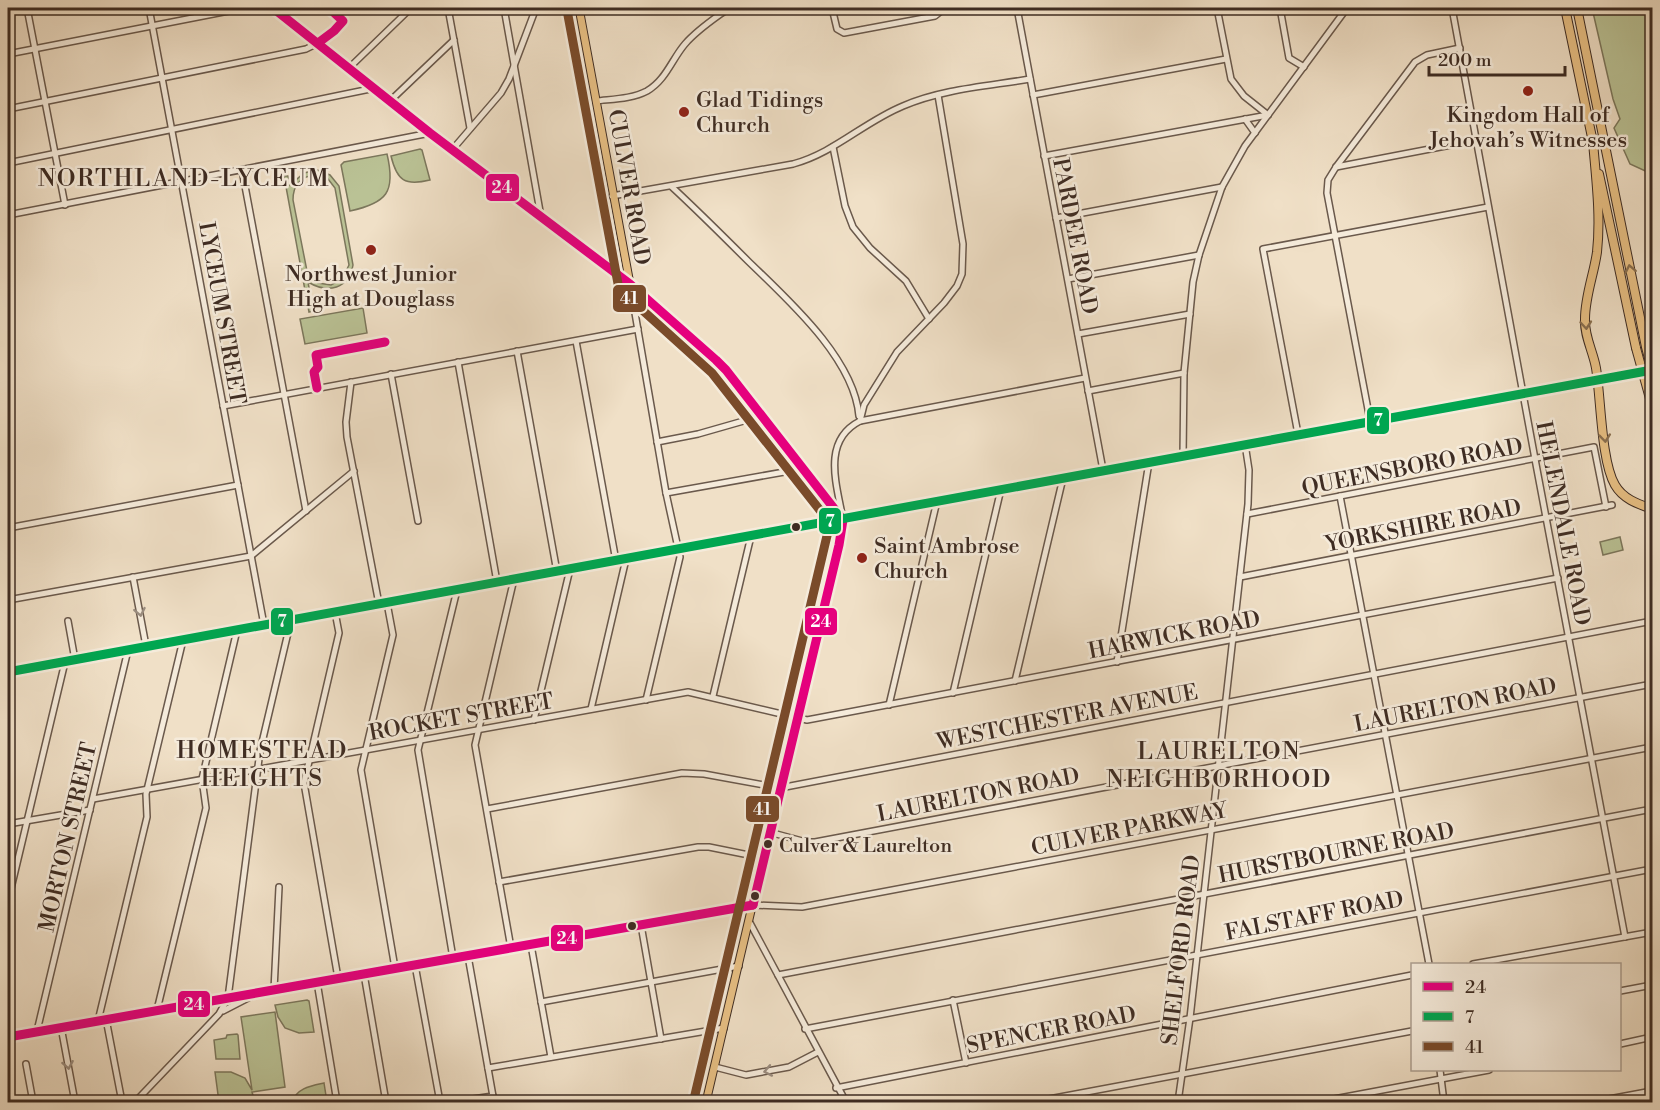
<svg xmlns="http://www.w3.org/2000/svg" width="1660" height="1110" viewBox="0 0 1660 1110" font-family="'Libre Bodoni',serif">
	<rect width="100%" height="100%" fill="#f0e0c7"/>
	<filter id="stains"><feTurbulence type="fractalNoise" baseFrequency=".00333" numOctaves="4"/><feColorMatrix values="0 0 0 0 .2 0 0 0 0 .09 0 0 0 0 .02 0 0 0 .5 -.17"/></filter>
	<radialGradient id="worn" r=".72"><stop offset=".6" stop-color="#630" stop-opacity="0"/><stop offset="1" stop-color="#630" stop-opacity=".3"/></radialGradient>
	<g fill="#bac295" stroke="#7c775c" stroke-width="1.5" fill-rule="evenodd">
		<path d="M1592,8H1652V174L1630,164L1614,128L1620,119L1613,99Z"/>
		<path d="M420,149L422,150L430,180C405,186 397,181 391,156Z"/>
		<path d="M387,154C396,192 387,203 350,211L341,165L344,162Z"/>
		<path d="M317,170L330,175L339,186L353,265C349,289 328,294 308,282L313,311L309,312L284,176H288L290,185L304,173ZM316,175L328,179L335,188L349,265L342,279L331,285L318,283L307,271L293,200C293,185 301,176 316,175Z"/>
		<path d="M363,308L367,333L305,344L300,319Z"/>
		<path d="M1620,537L1623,550L1603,555L1600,542Z"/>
		<path d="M307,1000L309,1001L314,1032L299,1033L285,1028L278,1017L275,1005Z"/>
		<path d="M275,1012L285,1087L252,1092L255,1102H219L215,1072H231L245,1078L252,1090L241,1017Z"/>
		<path d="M237,1034L238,1035L240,1059H216L214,1040L226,1038L227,1035Z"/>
		<path d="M324,1083L327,1102H292C297,1088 310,1086 324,1083Z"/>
	</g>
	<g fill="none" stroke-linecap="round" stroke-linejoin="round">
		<g stroke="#6a594c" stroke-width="8">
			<g id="minor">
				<path d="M27,8L65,205"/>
				<path d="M149,8L264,625"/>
				<path d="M273,8L430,133L630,284L666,493L680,557L646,700"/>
				<path d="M448,8L470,128"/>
				<path d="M504,8L541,217"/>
				<path d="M832,8L837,29L844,33L935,16L940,12L942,8"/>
				<path d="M1017,8L1103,470"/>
				<path d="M1217,8L1231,79L1244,96L1268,115"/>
				<path d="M1280,8L1289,58L1304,67"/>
				<path d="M1452,8L1535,459L1625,937"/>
				<path d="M8,54L244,8"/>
				<path d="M349,68L411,8"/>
				<path d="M1033,95L1226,59"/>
				<path d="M390,101L454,40"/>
				<path d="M596,101C612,99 632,99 647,91C666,80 672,59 685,44C698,29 714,19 729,8"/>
				<path d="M8,109L306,49L318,43"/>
				<path d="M1245,119L1255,133"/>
				<path d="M833,147L845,206L853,227L870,248L906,281L929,319"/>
				<path d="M452,150L501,93L509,79L536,8"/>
				<path d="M1044,156L1268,115"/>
				<path d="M8,163L375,88"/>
				<path d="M1336,167L1477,140"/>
				<path d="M242,170L306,511"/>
				<path d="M672,187C698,211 723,236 748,261C787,299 854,358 859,416"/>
				<path d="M612,196L793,164C834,153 864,122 903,106C942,89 989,86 1030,79"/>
				<path d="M8,215L430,133"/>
				<path d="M1056,218L1222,187"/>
				<path d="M1068,279L1199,255"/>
				<path d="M1078,334L1190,314"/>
				<path d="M576,341L616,561"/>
				<path d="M517,351L557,572"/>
				<path d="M458,362L497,582"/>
				<path d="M391,374L418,521"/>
				<path d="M351,382L346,422L347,437L379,604"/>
				<path d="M1088,391L1184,373"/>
				<path d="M223,406L638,329"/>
				<path d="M1370,420L1327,193L1328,180L1336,167L1415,62L1427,55L1460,48"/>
				<path d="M860,421L864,405L897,352L944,303L957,286L962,274L963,244L938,95"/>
				<path d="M1298,434L1263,249L1488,207"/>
				<path d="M657,442L698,434L761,416"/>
				<path d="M1183,456L1184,373L1193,282L1199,255L1222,187L1245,146L1347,8"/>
				<path d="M666,493L801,469"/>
				<path d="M1340,496L1429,964"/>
				<path d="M1247,514L1594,447L1606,507"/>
				<path d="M843,520C837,485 821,441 860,421L1085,378"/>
				<path d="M8,528L238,485"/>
				<path d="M133,577L146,646"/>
				<path d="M1240,577L1612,505"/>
				<path d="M8,600L251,556L354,471"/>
				<path d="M387,603L393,635L361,770L395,968"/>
				<path d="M335,612L339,633L304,783L338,978"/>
				<path d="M68,621L75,660"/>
				<path d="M1117,662L1149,462"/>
				<path d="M1015,681L1063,478"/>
				<path d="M953,693L1001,489"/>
				<path d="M713,696L751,536"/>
				<path d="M889,705L937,501"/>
				<path d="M591,709L626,559"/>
				<path d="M534,720L570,569"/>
				<path d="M93,799L688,692L807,720L1558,578"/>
				<path d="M487,809L682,773L704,774L780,788L1652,621"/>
				<path d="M8,824L90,810"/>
				<path d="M769,832L806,842H815L1652,684"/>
				<path d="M499,882L698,847H709L764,858"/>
				<path d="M8,901L65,662"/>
				<path d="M750,923L846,1102"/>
				<path d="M641,925L661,1039"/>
				<path d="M531,945L551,1057"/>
				<path d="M511,948L475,745L514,579"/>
				<path d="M468,956L494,1102"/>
				<path d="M453,958L418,750L457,590"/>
				<path d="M1473,964L1652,932"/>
				<path d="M415,965L440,1102"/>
				<path d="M364,974L386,1102"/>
				<path d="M778,975L1652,809"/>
				<path d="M317,982L337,1102"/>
				<path d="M274,990L279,887"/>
				<path d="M1620,991L1652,985"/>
				<path d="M953,1000L966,1063"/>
				<path d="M541,1002L739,966"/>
				<path d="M157,1010L206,808L202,779L237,630"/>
				<path d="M223,1011L252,996"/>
				<path d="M106,1019L122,1102"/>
				<path d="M98,1021L147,817L146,794L183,640"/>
				<path d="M61,1027L75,1102"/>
				<path d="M805,1029L1652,869"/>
				<path d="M37,1031L128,650"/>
				<path d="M8,1037L753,905L802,907L1652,747"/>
				<path d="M1620,1044L1652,1037"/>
				<path d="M26,1064L33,1102"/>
				<path d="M715,1067L746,1075L789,1067L818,1052"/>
				<path d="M488,1068L724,1028"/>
				<path d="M1440,1070L1444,1102"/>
				<path d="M836,1088L1412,975"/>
				<path d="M135,1102L219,1014L228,998L260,751L291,620"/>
				<path d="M453,1102L493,1096"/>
				<path d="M1033,1102L1412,1031"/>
				<path d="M1178,1102L1190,1018L1248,504L1249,470L1245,444"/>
				<path d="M1318,1102L1489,1070"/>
				<path d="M1593,1102L1652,1091"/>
			</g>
		</g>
		<g stroke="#3e2c23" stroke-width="9">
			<g id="major">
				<path d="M579,8L630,284L721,365L843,520L839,545L798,711L706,1102"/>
				<path d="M8,672L1652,370"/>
			</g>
		</g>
		<g stroke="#3e2c23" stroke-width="10">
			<g id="highway">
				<path d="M1565,8L1594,147"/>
				<path d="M1577,8L1646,347"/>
				<path d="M1593,142C1596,178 1601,216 1597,252C1594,274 1585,296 1585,319C1584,336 1593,351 1596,368C1601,398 1601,461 1615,485C1623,499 1638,504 1652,509"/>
				<path d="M1599,174L1636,348"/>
				<path d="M1649,395L1652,406"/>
			</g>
		</g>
		<use href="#minor" stroke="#f5ebdb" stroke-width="5"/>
		<use href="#major" stroke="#e8c084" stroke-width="7"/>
		<use href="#highway" stroke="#e8c084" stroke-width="8"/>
		<g stroke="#3e2c23" stroke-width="10" stroke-linecap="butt">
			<g id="highway-bridge">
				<path d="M1646,347L1652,370"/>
				<path d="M1636,348L1649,395"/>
			</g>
		</g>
		<use href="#highway-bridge" stroke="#e8c084" stroke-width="8"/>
		<g stroke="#f5ebdb" stroke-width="14">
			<g id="bus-1">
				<path d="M273,8L430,133L630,284L716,360L726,370L843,520L839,545L753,905"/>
				<path d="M318,43L334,31L343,21L329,8"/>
				<path d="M317,388L314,372L318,367L316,355L385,342"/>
				<path d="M8,1037L753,905"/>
			</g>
		</g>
		<g stroke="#f5ebdb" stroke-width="14">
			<path id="bus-2" d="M8,672L1652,370"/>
		</g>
		<g stroke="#f5ebdb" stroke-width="14">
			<path id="bus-3" d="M567,10L619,289L712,373L830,523L694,1099"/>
		</g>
		<use href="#bus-1" stroke="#e5007d" stroke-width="9"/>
		<use href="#bus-2" stroke="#00a651" stroke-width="9"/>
		<use href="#bus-3" stroke="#7a4b2a" stroke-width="9"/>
	</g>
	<defs><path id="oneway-chevron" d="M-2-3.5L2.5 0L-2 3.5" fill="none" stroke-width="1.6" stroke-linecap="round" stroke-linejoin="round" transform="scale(1.5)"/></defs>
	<g stroke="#8a6f4f">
		<use href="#oneway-chevron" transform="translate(1630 269) rotate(-101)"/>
		<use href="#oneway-chevron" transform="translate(1586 325) rotate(85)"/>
		<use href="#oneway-chevron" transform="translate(1605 438) rotate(84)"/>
	</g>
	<g stroke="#9a8c7f">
		<use href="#oneway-chevron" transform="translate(140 612) rotate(79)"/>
		<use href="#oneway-chevron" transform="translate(68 1065) rotate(80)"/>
		<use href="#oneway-chevron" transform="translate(768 1071) rotate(169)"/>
	</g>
	<g fill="#8f2418" stroke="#f5ebdb" stroke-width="2">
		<circle cx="1528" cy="91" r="6"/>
		<circle cx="684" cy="112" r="6"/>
		<circle cx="371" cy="250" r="6"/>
		<circle cx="862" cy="558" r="6"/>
	</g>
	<g fill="#3e2c23" stroke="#f5ebdb" stroke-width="2">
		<circle cx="796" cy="527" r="5"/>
		<circle cx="768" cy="844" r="5"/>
		<circle cx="755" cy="896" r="5"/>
		<circle cx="632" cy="926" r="5"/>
	</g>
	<g text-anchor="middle" stroke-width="5" stroke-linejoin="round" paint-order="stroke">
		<g font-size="20" fill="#3e2c23" stroke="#f5ebdb" text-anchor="start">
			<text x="779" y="852">Culver &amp; Laurelton</text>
		</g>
		<g font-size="22" fill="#3e2c23" stroke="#f5ebdb" text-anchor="start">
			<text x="696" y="107">Glad Tidings<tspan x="696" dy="25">Church</tspan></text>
			<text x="1528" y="122" text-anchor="middle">Kingdom Hall of<tspan x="1528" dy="25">Jehovah’s Witnesses</tspan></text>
			<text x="371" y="281" text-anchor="middle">Northwest Junior<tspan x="371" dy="25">High at Douglass</tspan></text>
			<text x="874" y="553">Saint Ambrose<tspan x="874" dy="25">Church</tspan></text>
		</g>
		<g font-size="22" fill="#3e2c23" stroke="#f5ebdb">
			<text transform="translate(630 187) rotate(80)" y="8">CULVER ROAD</text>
			<text transform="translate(1076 236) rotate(79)" y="8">PARDEE ROAD</text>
			<text transform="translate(223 313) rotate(80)" y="8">LYCEUM STREET</text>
			<text transform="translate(1412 466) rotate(-11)" y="8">QUEENSBORO ROAD</text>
			<text transform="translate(1564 523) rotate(79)" y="8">HELENDALE ROAD</text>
			<text transform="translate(1423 525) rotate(-11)" y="8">YORKSHIRE ROAD</text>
			<text transform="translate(1174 634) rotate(-11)" y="8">HARWICK ROAD</text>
			<text transform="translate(1455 704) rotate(-11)" y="8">LAURELTON ROAD</text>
			<text transform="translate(461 716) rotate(-10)" y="8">ROCKET STREET</text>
			<text transform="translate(1067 716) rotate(-11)" y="8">WESTCHESTER AVENUE</text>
			<text transform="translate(978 794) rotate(-11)" y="8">LAURELTON ROAD</text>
			<text transform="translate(1129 828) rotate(-11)" y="8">CULVER PARKWAY</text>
			<text transform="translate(67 837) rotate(-77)" y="8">MORTON STREET</text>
			<text transform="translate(1336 852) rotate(-11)" y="8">HURSTBOURNE ROAD</text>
			<text transform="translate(1314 915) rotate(-11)" y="8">FALSTAFF ROAD</text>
			<text transform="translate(1180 950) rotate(-83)" y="8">SHELFORD ROAD</text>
			<text transform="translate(1051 1029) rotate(-11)" y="8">SPENCER ROAD</text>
		</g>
		<g font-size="24" letter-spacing="1.5" fill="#3e2c23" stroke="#f5ebdb">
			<text x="184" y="186">NORTHLAND-LYCEUM</text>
			<text x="262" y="758">HOMESTEAD<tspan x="262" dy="28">HEIGHTS</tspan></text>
			<text x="1219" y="759">LAURELTON<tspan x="1219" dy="28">NEIGHBORHOOD</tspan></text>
		</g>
	</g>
	<g stroke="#f5ebdb" stroke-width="2">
		<rect x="485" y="173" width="35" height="29" rx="6" fill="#e5007d"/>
		<rect x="612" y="284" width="35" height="29" rx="6" fill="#7a4b2a"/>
		<rect x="1366" y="406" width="24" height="29" rx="6" fill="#00a651"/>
		<rect x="818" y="507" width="24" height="28" rx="6" fill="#00a651"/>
		<rect x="804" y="607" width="34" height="29" rx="6" fill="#e5007d"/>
		<rect x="270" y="607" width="24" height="29" rx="6" fill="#00a651"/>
		<rect x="745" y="795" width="35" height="28" rx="6" fill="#7a4b2a"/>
		<rect x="550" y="924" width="34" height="28" rx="6" fill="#e5007d"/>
		<rect x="177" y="990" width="34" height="28" rx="6" fill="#e5007d"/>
	</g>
	<g font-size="16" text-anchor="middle" font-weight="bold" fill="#fff">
		<text x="502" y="193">24</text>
		<text x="629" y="304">41</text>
		<text x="1378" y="426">7</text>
		<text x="830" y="527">7</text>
		<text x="821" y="627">24</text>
		<text x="282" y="627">7</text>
		<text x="762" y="815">41</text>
		<text x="567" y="944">24</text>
		<text x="194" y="1010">24</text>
	</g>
	<rect width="1660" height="1110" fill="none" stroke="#f0e0c7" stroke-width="30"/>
	<rect x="9" y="9" width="1642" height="1092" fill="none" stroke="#3e2c23" stroke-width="3"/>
	<rect x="15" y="15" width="1630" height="1080" fill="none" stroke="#3e2c23" stroke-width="1.5"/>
	<rect x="1411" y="963" width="210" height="108" fill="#f5ebdb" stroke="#ac9f91" stroke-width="1.5"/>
	<rect x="1423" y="982" width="30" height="9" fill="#e5007d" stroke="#ac9f91" stroke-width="1.5"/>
	<text x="1465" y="993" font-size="18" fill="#3e2c23">24</text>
	<rect x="1423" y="1012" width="30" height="9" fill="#00a651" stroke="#ac9f91" stroke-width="1.5"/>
	<text x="1465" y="1023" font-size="18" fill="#3e2c23">7</text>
	<rect x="1423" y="1042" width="30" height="9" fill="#7a4b2a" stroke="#ac9f91" stroke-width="1.5"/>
	<text x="1465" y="1053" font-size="18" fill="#3e2c23">41</text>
	<path d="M1429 66v9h136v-9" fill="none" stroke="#3e2c23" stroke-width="3"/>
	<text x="1438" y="66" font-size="18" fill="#3e2c23" stroke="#f5ebdb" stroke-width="4.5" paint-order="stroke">200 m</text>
	<rect width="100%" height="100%" filter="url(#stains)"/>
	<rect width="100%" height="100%" fill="url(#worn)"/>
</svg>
